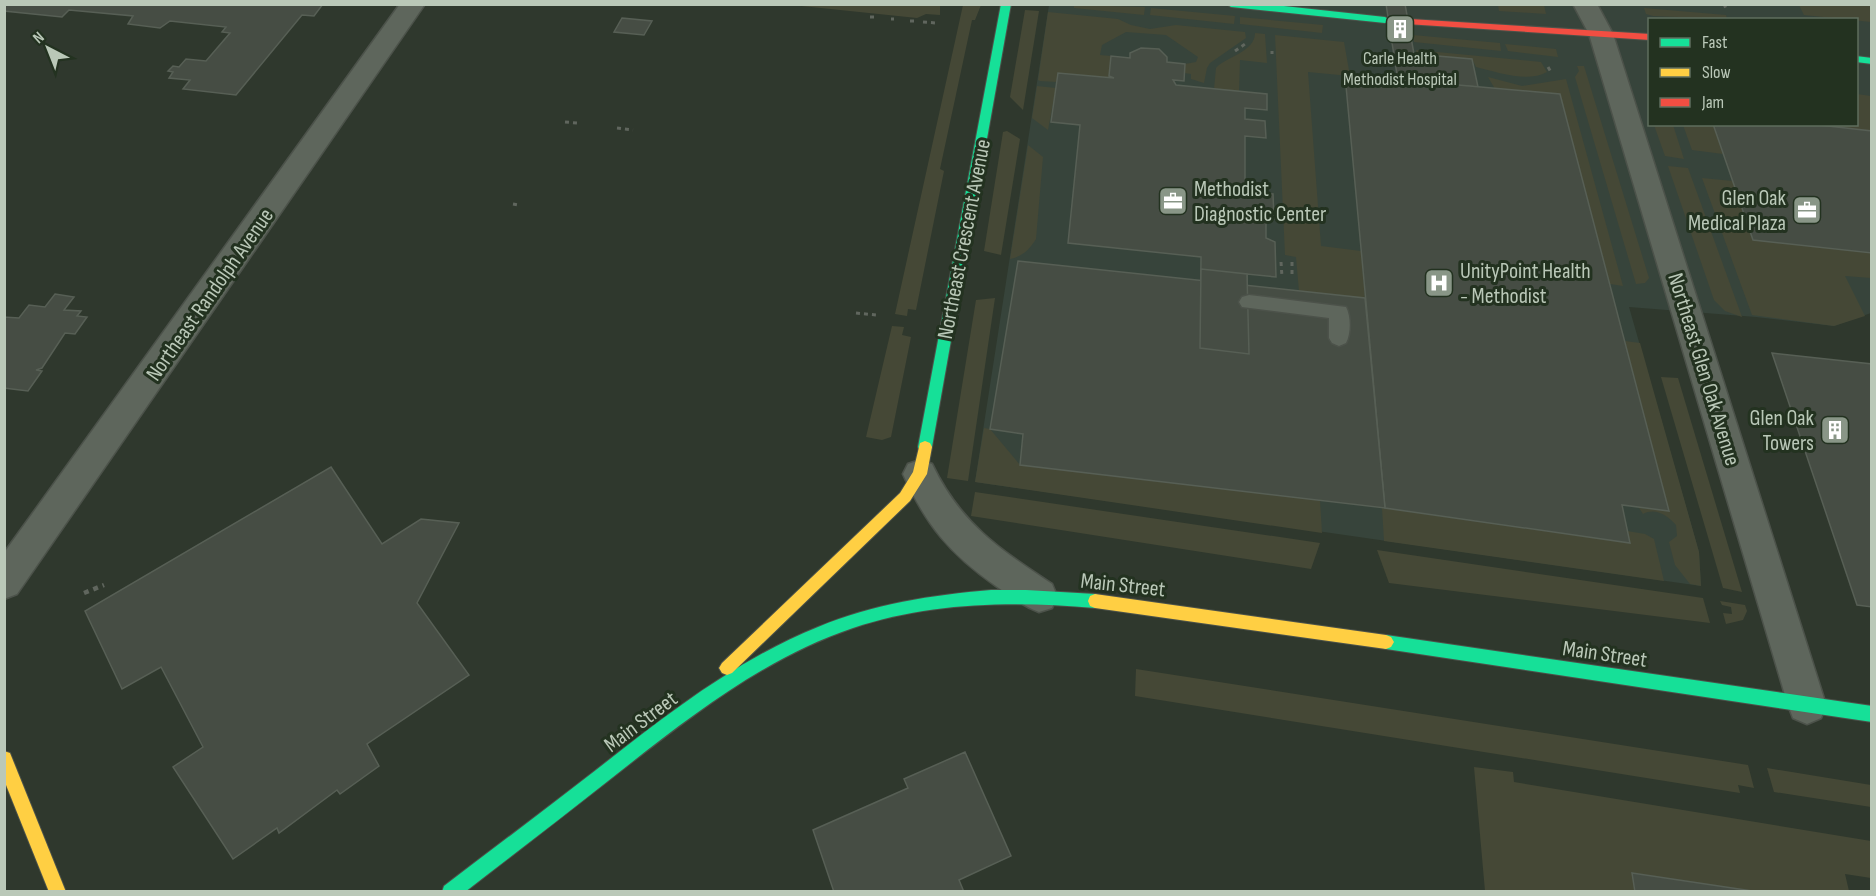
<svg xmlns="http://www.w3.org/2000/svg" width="1876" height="896" viewBox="0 0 1876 896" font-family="'Sofia Sans Condensed',sans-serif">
	<rect width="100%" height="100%" fill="#2f382d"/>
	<path fill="#37443b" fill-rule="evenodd" d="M1049,5H1871V313L1834,326L1756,317L1629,307L1699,552L1701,586L975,482ZM1650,20H1856V124H1650Z"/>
	<g fill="#454836">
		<path d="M940,5V15L926,14L917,18L792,5Z"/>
		<path d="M963,5H981L975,20H972L940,169L944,171L916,310L908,309L907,316L895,314Z"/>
		<path d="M1074,5L1145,7L1144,15L1074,8Z"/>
		<path d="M1498,5H1544L1546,14L1499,11Z"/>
		<path d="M1799,5H1871V22L1804,15Z"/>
		<path d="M1151,8L1235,16L1234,24L1150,15Z"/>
		<path d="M1644,8L1726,15L1727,19L1653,16L1646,14Z"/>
		<path d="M1025,10L1039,11L1023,110L1010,97Z"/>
		<path d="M1048,12L1118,19L1131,25L1150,29L1176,25L1245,32L1246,38L1210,63L1207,68L1204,83L1191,79V74L1184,73L1185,64L1196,62L1198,57L1166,35L1126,32L1102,45L1100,55L1111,56L1109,78L1057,82L1040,81L1038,80Z"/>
		<path d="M1240,17L1323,25L1322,33L1240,24Z"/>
		<path d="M1255,33L1265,34L1267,63L1240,60L1239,92L1214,89L1216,68C1227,56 1255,52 1255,33Z"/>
		<path d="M1275,35L1344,42L1350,76L1308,72L1321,246L1361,251L1365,298L1299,291L1296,257L1285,255Z"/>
		<path d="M1413,35L1500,43L1501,51L1414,42Z"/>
		<path d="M1505,44L1556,49L1558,57L1508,51Z"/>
		<path d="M1416,50L1541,62L1547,72C1527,83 1497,72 1476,67L1472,59L1417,55Z"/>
		<path d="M1577,66H1584L1649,278L1645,283L1636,284L1575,77L1579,71Z"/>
		<path d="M1488,77L1522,86L1566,79L1623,286L1610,284L1560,95L1495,89Z"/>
		<path d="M1037,86L1056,88L1048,130L1032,118Z"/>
		<path d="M1857,94L1871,96V131L1810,125L1856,124Z"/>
		<path d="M1654,125H1673L1684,159L1665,156Z"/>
		<path d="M1683,125H1713L1723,154L1692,150Z"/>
		<path d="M1007,131L1020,139L1001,255L984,251L1003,132Z"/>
		<path d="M1028,145L1043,157L1036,239C1029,250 1023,256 1010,259Z"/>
		<path d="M1668,166L1688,168L1742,317L1725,311L1714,300Z"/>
		<path d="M1702,178L1733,181L1871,253V278L1845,276L1865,316L1834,326L1752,315Z"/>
		<path d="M995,298L968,481L947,478L976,300Z"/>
		<path d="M892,326L904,327L902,335L911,337L891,437L882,440L866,437Z"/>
		<path d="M1625,341L1640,343L1699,552L1701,586L1690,584L1675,565L1669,542L1677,536L1676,525C1668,516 1656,507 1643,514L1639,508L1669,511Z"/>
		<path d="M1661,377L1678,378L1742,592L1723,588Z"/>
		<path d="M984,428L990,429L1020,465L1320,500L1322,533L975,482Z"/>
		<path d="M975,492L1320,543L1311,569L971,516Z"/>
		<path d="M1382,508L1629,543L1627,531L1645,534L1654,539L1664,581L1384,541Z"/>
		<path d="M1377,550L1703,598L1710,623L1389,583Z"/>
		<path d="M1720,601L1745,605L1747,611L1743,620L1726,624L1723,613L1732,614L1731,607L1722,605Z"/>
		<path d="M1136,669L1748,765L1754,788L1738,785L1740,793L1135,696Z"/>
		<path d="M1474,767L1513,772L1514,782L1871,841V878L1845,874L1849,891L1759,892L1632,873L1635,891H1485Z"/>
		<path d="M1767,768L1871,785V807L1774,792Z"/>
	</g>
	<g fill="#464d44" stroke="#575f55" stroke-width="1.5">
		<path d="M4,4H323L314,16L302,15L236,95L183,89L190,80L169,78L173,72L168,71L173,66L179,67L186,59L206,61L230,33L222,32L226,27L170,21L160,28L128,24L133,16L69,10L62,17L4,11Z"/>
		<path d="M1386,4H1405L1414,54L1472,59L1478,87L1398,81Z"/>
		<path d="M622,18L652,21L644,35L614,32Z"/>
		<path d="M1141,48L1159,49L1167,57V62L1185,64L1184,81L1173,80L1176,85L1267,94V110L1245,108V119L1265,121L1266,138L1245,136V191L1273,194L1274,219H1266V238L1275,242L1276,277L1247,274L1249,354L1200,348L1201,257L1068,243L1080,125L1051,122L1058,73L1114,78L1109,76L1111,56L1130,58V53Z"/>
		<path d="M1345,75L1560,94L1669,511L1622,505L1630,543L1385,508Z"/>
		<path d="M1713,124H1810L1872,131V253L1753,240Z"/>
		<path d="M1018,261L1365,298L1385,508L1020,465L1023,434L990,429Z"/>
		<path d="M1201,269L1247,274L1249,354L1200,348Z"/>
		<path d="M55,294L74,297L64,310L81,311L77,316L87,317L75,334L65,333L42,368L36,370L42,371L28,391L4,388V317L19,318L29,305L45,307Z"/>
		<path d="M1772,353L1872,364V607L1857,605Z"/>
		<path d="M331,467L382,544L421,519L459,523L417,603L469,675L367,744L379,766L340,794L337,790L279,833L277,828L233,859L173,767L203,747L161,667L122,689L85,611Z"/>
		<path d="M965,752L1011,856L959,880L964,892H834L813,830L908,788L904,779Z"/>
		<path d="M1632,873L1759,892H1635Z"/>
	</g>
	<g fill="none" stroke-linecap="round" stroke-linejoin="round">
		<g stroke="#4c524a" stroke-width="3">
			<path id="lane" d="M1249,295L1346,307C1351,316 1351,334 1346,343L1339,346L1332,343L1329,338V318L1242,307L1239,302L1242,297Z"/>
		</g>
		<g stroke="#4c524a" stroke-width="3">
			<g id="street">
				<path d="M400,4H425L17,594L4,599V553Z"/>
				<path d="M1573,4H1597L1613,34L1826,705L1821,718L1807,724L1793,718L1788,705L1589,34Z"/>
				<path d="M920,460L932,464C960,523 999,549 1052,584L1057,596L1052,608L1039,612C1023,606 1010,596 996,586C950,554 926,525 903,474L908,464Z"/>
			</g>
		</g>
		<g stroke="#4c524a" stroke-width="2">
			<g id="fast">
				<path d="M1001,4H1011L932,447L930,451H920L918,447Z"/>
				<path d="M1226,4H1265L1385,17L1390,20L1385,23L1231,7Z"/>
				<path d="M1856,56L1872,58V64L1856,62Z"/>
				<path d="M991,590H1026L1095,594L1100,596L1102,601L1100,606L1095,608C1014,601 931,602 853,628C761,659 683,722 608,781C561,818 513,855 465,892H442L444,886C495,847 546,809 596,770C665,716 736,660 818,627C873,604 932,595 991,590Z"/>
				<path d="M1386,635L1872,706V722L1386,649L1381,647L1378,642L1381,637Z"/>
			</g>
		</g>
		<g stroke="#4c524a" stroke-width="2">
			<g id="slow">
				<path d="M925,441L930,443L932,447L927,474L910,501L732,673L727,675L722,673L719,668L722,663L900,493L913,472L920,443Z"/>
				<path d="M1095,594L1386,635L1391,637L1394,642L1391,647L1386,649L1095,608L1090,606L1088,601L1090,596Z"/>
				<path d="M4,751L10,753L66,892H49L4,780Z"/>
			</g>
		</g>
		<g stroke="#4c524a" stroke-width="2">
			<path id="jam" d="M1410,19L1650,34V40L1406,24L1405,22Z"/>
		</g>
		<g stroke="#60665e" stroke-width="3" stroke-dasharray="4 4" stroke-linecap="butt">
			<path d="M1724,4L1727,11"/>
			<path d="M870,17H874"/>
			<path d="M891,19H894"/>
			<path d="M910,21H914"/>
			<path d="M923,22L936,23"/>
			<path d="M1235,51L1245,44"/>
			<path d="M1272,51V54"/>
			<path d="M1548,67L1551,72"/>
			<path d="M565,122L577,123"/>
			<path d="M617,128L633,130"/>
			<path d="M513,204L518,205"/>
			<path d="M1281,262L1282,277"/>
			<path d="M1292,262V276"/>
			<path d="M856,313L876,315"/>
		</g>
		<path stroke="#60665e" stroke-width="4.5" stroke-dasharray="5 5" stroke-linecap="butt" d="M84,593L104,585"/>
		<use href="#lane" fill="#5e665c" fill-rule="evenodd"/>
		<use href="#street" fill="#5e665c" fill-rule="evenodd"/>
		<use href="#fast" fill="#16e098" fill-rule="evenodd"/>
		<use href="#slow" fill="#ffcf43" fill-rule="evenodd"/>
		<use href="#jam" fill="#f24e42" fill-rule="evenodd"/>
	</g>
	<defs>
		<g id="building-square" transform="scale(1.5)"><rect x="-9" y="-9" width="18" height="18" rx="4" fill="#899687" stroke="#233220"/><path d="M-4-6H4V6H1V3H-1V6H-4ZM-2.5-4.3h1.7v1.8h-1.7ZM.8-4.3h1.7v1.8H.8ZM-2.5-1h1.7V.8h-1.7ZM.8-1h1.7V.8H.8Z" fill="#fff"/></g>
		<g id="office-square" transform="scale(1.5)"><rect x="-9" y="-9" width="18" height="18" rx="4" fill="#899687" stroke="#233220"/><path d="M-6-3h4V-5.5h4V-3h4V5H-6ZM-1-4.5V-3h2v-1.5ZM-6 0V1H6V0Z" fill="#fff"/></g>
		<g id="hospital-square" transform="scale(1.5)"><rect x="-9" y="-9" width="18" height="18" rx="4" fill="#899687" stroke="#233220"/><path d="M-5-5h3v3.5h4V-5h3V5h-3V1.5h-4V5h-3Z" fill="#fff"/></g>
	</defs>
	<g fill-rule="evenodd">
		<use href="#building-square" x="1400" y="29"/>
		<use href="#office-square" x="1173" y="201"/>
		<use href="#office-square" x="1807" y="210"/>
		<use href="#hospital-square" x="1439" y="283"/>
		<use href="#building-square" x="1835" y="430"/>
	</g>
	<g text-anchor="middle" stroke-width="6" stroke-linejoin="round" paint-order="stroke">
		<g font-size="18" fill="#bac8b8" stroke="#233220">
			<text x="1400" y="64">Carle Health<tspan x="1400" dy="21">Methodist Hospital</tspan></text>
		</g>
		<g font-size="22" fill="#bac8b8" stroke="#233220" text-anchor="start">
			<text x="1194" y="196">Methodist<tspan x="1194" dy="25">Diagnostic Center</tspan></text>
			<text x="1786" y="205" text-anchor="end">Glen Oak<tspan x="1786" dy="25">Medical Plaza</tspan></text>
			<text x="1460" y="278">UnityPoint Health<tspan x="1460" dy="25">- Methodist</tspan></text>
			<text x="1814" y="425" text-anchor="end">Glen Oak<tspan x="1814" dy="25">Towers</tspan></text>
		</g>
		<g font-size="22" fill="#bac8b8" stroke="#233220">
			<text transform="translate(963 239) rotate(-79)" y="8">Northeast Crescent Avenue</text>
			<text transform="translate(209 294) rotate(-55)" y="8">Northeast Randolph Avenue</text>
			<text transform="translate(1705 369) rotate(73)" y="8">Northeast Glen Oak Avenue</text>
			<text transform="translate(1123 584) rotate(6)" y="8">Main Street</text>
			<text transform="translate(1605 653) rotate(8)" y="8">Main Street</text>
			<text transform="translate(640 721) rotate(-37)" y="8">Main Street</text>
		</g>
	</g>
	<rect width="1876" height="896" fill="none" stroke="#bac8b8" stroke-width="12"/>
	<rect x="1648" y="18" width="210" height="108" fill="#233220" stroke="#5f6e5d" stroke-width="1.5"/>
	<rect x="1660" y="38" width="30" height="9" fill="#16e098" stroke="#5f6e5d" stroke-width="1.5"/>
	<text x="1702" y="48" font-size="18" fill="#bac8b8">Fast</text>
	<rect x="1660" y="68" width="30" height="9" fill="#ffcf43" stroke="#5f6e5d" stroke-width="1.5"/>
	<text x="1702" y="78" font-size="18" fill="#bac8b8">Slow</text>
	<rect x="1660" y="98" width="30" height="9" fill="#f24e42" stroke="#5f6e5d" stroke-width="1.5"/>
	<text x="1702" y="108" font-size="18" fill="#bac8b8">Jam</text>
	<g transform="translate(48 48) rotate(318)" stroke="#233220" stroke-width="4.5" paint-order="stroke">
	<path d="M0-4.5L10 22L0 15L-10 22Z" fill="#bac8b8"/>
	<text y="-9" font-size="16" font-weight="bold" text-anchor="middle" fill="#bac8b8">N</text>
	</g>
</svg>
